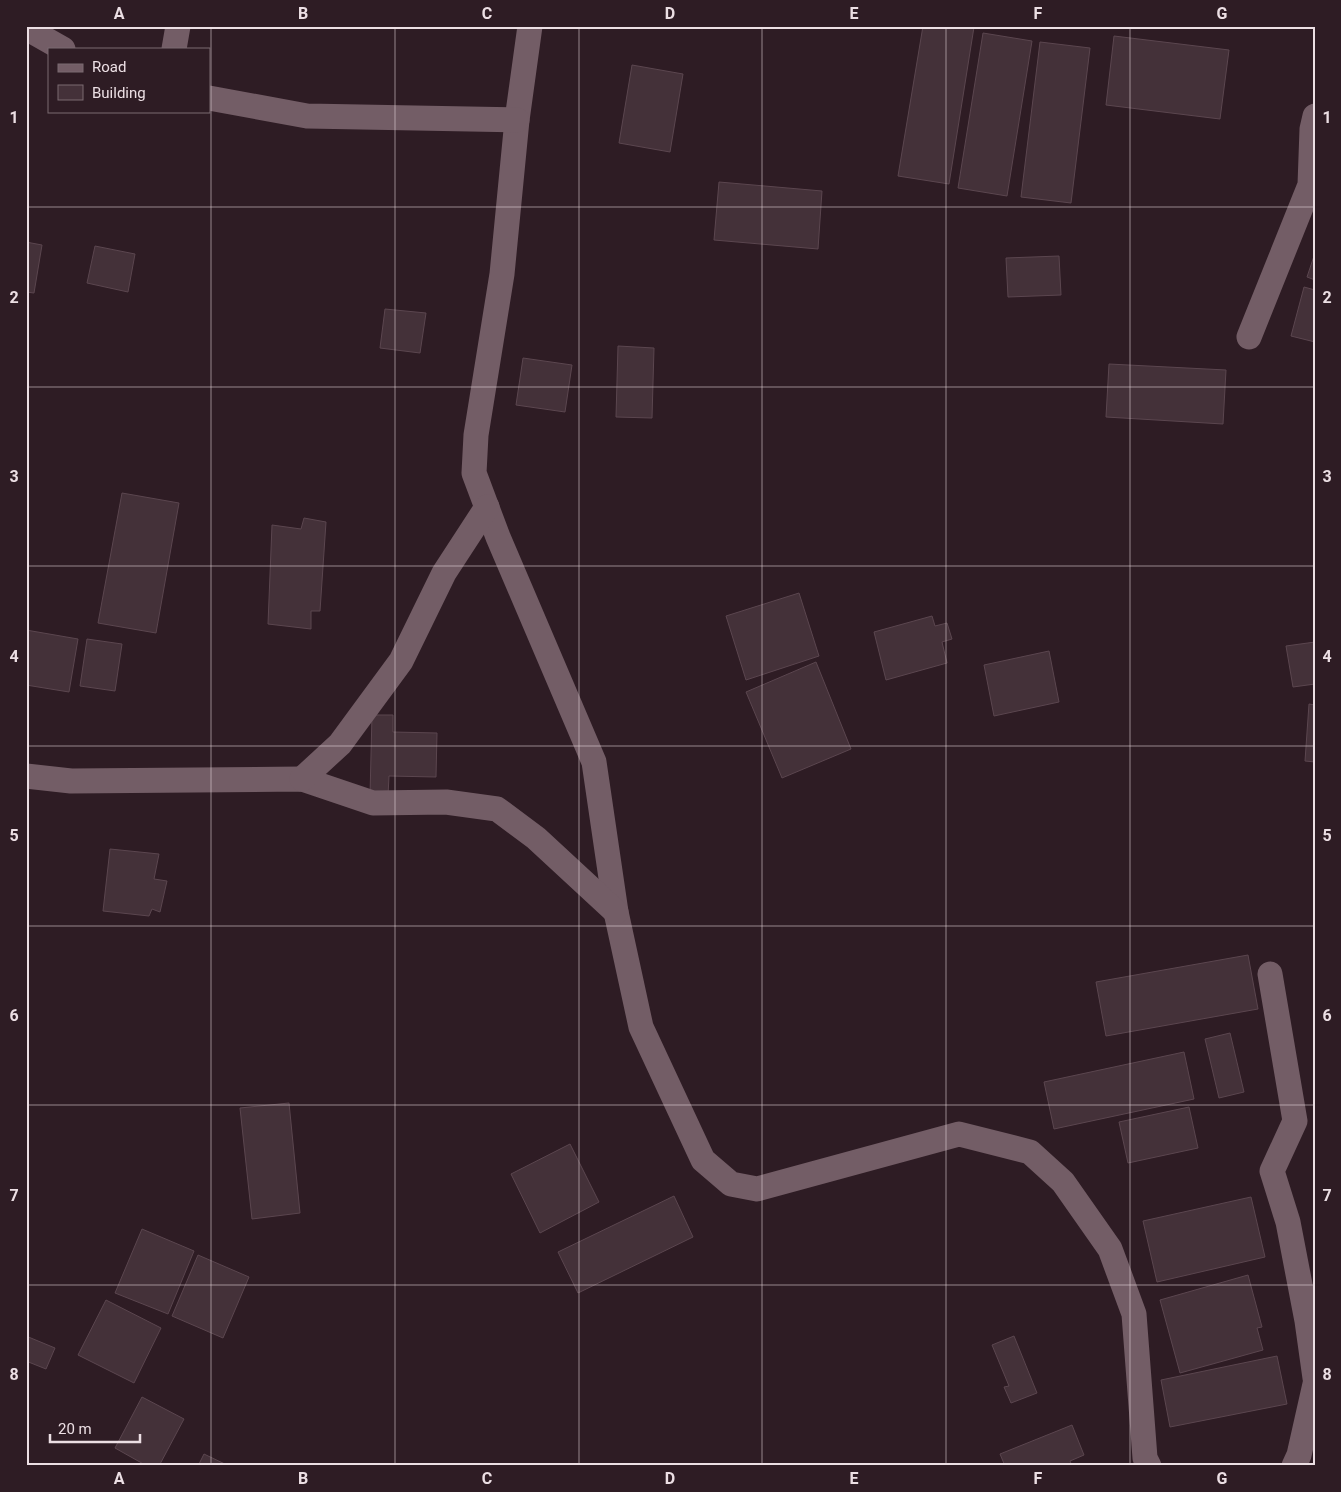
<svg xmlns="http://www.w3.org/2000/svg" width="1341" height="1492" viewBox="0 0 1341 1492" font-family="Roboto,sans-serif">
	<rect width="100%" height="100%" fill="#2e1c24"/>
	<g fill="#443139" stroke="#5b464f">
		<path d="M923,26L974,27L949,184L898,176Z"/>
		<path d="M983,33L1032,41L1007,196L958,188Z"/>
		<path d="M1114,36L1229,50L1220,119L1106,105Z"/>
		<path d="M1040,42L1090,48L1071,203L1021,197Z"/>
		<path d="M632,65L683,74L670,152L619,143Z"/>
		<path d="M719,182L822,191L818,249L714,240Z"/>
		<path d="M26,242L42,245L34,293L26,292Z"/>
		<path d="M95,246L135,254L128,292L87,283Z"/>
		<path d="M1315,253V280L1307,277Z"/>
		<path d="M1059,256L1061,295L1008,297L1006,258Z"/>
		<path d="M1304,287L1315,290V342L1291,336Z"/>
		<path d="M385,309L426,313L420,353L380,348Z"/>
		<path d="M618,346L654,348L652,418L616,417Z"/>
		<path d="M523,358L572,365L565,412L516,405Z"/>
		<path d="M1109,364L1226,370L1223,424L1106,417Z"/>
		<path d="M122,493L179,503L156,633L98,623Z"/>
		<path d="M304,518L326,522L320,611H311V629L268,624L272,525L301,529Z"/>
		<path d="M799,593L819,656L746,680L726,616Z"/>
		<path d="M932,616L935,626L947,623L952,639L942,642L947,663L886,680L874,632Z"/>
		<path d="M26,630L78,639L69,692L26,685Z"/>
		<path d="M87,639L122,644L115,691L80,686Z"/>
		<path d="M1315,642V684L1293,687L1286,646Z"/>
		<path d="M1049,651L1059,702L994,716L984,665Z"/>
		<path d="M816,662L851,749L782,778L746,692Z"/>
		<path d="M1309,704L1315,705V762L1305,761Z"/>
		<path d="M372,715H393V732L437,733L436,777L389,776L388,796H370Z"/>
		<path d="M110,849L159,854L154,879L167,881L160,912L152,909L149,916L103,911Z"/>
		<path d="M1248,955L1258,1009L1106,1036L1096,982Z"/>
		<path d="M1230,1033L1244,1092L1219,1098L1205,1039Z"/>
		<path d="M1184,1052L1194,1099L1054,1129L1044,1082Z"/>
		<path d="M289,1103L300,1213L252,1219L240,1108Z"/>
		<path d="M1189,1107L1198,1148L1128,1163L1119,1122Z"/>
		<path d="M570,1144L599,1202L540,1233L511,1174Z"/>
		<path d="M674,1196L693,1237L578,1293L558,1252Z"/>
		<path d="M1251,1197L1265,1257L1157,1282L1143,1221Z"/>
		<path d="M142,1229L194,1251L168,1314L115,1293Z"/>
		<path d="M198,1255L249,1277L223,1338L172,1316Z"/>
		<path d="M1248,1275L1262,1327L1257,1328L1263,1350L1180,1373L1160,1300Z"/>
		<path d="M106,1300L161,1328L134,1383L78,1355Z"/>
		<path d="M26,1336L55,1348L46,1369L26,1361Z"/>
		<path d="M1014,1336L1037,1393L1011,1403L1004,1387L1009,1386L992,1345Z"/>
		<path d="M1277,1356L1287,1404L1170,1427L1161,1380Z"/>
		<path d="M142,1397L184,1419L159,1466H147L115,1448Z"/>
		<path d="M1072,1425L1084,1455L1070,1461L1072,1466H1005L1000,1454Z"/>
		<path d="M204,1454L229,1466H198Z"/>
	</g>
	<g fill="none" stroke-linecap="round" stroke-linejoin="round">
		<g stroke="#735d66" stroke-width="25">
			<path d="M530,26L517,120L502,274L476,435L474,473L498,537L594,762L616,912L641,1027L703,1160L731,1184L757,1189L959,1134L1030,1152L1063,1182L1110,1249L1134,1314L1145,1458L1149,1466"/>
			<path d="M26,28L63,49"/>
			<path d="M174,49L178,26"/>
			<path d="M209,98L307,116L517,120"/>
			<path d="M1249,337L1310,185L1312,129L1315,116"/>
			<path d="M26,776L71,781L302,779L373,803L446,802L497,809L536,838L616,912"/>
			<path d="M302,779L340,744L401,661L444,573L487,507"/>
			<path d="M1270,974L1295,1121L1272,1171L1288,1222L1307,1321L1315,1378"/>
			<path d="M1294,1466L1299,1455L1315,1384"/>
		</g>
	</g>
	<path fill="none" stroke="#ecdfe4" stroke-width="1" stroke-opacity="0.55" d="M211,26V1466M395,26V1466M579,26V1466M762,26V1466M946,26V1466M1130,26V1466M26,207H1315M26,387H1315M26,566H1315M26,746H1315M26,926H1315M26,1105H1315M26,1285H1315"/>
	<rect width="1341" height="1492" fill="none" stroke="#2e1c24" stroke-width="55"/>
	<rect x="48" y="48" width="162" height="65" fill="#2e1c24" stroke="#7a6a71"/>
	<rect x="58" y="64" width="25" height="8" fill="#735d66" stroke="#7a6a71"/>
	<text x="92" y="72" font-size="15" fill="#ecdfe4">Road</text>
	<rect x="58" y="85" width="25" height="15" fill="#443139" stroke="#7a6a71"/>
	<text x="92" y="98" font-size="15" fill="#ecdfe4">Building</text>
	<path d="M50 1434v8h90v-8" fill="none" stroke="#ecdfe4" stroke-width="2.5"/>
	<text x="58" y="1434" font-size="15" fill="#ecdfe4" stroke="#2e1c24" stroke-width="4" paint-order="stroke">20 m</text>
	<rect x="28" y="28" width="1286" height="1436" fill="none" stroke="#ecdfe4" stroke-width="2"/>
	<g font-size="16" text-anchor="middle" font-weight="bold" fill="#ecdfe4">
		<text x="119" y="19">A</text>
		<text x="303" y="19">B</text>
		<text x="487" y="19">C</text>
		<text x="670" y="19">D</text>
		<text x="854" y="19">E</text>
		<text x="1038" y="19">F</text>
		<text x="1222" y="19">G</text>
		<text x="14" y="123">1</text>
		<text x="1327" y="123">1</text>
		<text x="14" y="303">2</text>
		<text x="1327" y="303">2</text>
		<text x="14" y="482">3</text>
		<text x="1327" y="482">3</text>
		<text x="14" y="662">4</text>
		<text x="1327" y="662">4</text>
		<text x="14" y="841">5</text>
		<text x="1327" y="841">5</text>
		<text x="14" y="1021">6</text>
		<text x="1327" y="1021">6</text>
		<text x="14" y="1201">7</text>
		<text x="1327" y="1201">7</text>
		<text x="14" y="1380">8</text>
		<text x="1327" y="1380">8</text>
		<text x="119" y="1484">A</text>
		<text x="303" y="1484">B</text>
		<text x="487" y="1484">C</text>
		<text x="670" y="1484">D</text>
		<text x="854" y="1484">E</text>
		<text x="1038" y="1484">F</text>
		<text x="1222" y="1484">G</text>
	</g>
</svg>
